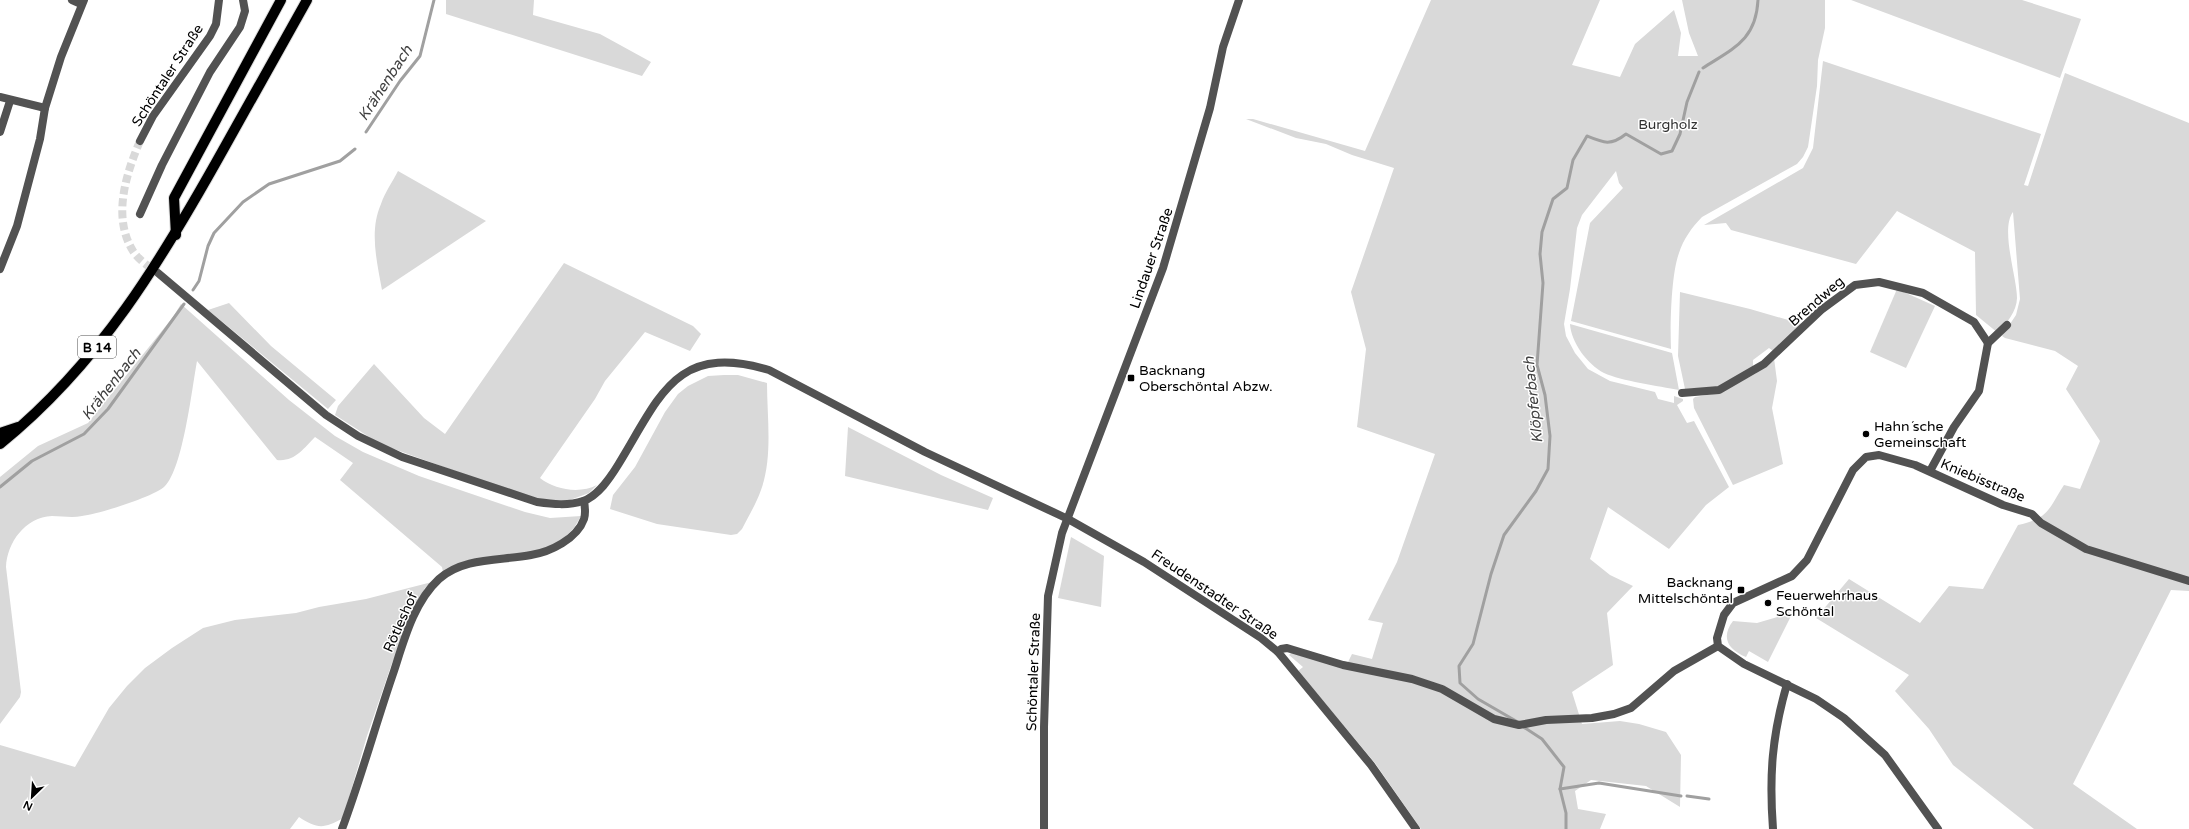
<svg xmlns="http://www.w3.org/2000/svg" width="2189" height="829" viewBox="0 0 2189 829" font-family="'Varela Round',sans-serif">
	<rect width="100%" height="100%" fill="#fff"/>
	<g fill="#d9d9d9">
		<path d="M446,0H534L533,15L600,34L651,62L642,76L446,14Z"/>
		<path d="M1431,0H1600L1572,65L1620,77L1635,44L1674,10L1681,33L1678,56H1698L1689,33L1682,0H1825V28L1818,60L1817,86L1808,147L1803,157L1797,164L1702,217C1692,227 1683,240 1679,253C1671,275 1670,326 1671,349L1571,321L1590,223L1623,188L1619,183L1616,171L1582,215L1577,228L1570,289L1564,324L1566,336L1575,353L1588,369L1610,381L1655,392L1658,399L1674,403V396L1683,399V401L1677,405L1687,423L1694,421L1729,487L1706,505L1669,549L1608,507L1590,559L1610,575L1633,586L1607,613L1613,665L1572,692L1582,724L1620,721L1639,724L1666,732L1681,755L1680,807L1646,786L1591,780L1575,791L1578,809L1606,814L1600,829H1421L1375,763L1298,671L1303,667L1289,655L1291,653L1345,668L1352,654L1372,659L1383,623L1368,620L1397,562L1435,454L1357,427L1366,349L1351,292L1394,168L1352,155L1326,144L1296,138L1246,119H1253L1365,151Z"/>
		<path d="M1851,0H2022L2081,19L2060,78Z"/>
		<path d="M1823,61L2041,134L2024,185L2028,186L2065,73L2189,123V591L2171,590L2073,784L2137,829H2034L1953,765L1929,729L1895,691L1909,675L1816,618L1849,579L1920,623L1949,586L1983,589L2018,525C2049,518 2048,510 2064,485L2080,489L2100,441L2066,389L2078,366L2055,351L2005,338L2002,336L2016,315L2020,299L2013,212C2000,229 2017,277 2017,298C2017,311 2006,324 1998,333L1976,315L1975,252L1897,211L1856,264L1731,230L1726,223L1704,225L1803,168L1813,148Z"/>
		<path d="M398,171L486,221L382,290C377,262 369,231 381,204C385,192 393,181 398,171Z"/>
		<path d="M564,263L693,326L701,334L690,351L645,332L605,381L595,399L540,478C555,490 580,494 597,485L589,493L570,500L547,501L522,495L380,444L335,415L338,406L374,364L424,418L445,434Z"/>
		<path d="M1897,289L1935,306L1906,368L1870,352Z"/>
		<path d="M1680,292L1750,309L1802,324L1773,351L1769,348L1753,360V368L1718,387L1685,389L1678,356Z"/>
		<path d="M229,303L271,346L336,400L328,409L208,310Z"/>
		<path d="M181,304L289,400L335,436L363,452L419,476L525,512L550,518L581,516L574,528L563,539L547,549L443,572L442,567L340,480L353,463L315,437C304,448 295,462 277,460L197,361C192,388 183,468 165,486C154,497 98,514 82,516C72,518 62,516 52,516C25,517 7,543 6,567L21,692L20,697L0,724V477L38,446L88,423L173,317Z"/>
		<path d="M1570,324L1672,353L1679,390C1659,386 1621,381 1604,373C1587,364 1571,342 1570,324Z"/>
		<path d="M1774,358L1777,381L1772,408L1783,464L1733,485L1694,408L1693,399L1695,397L1719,393L1755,374Z"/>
		<path d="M724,375H738L767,383C767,418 773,457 761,490C756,504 748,517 742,529L737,534L731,535L657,524L610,509L613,495L635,467L665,412L678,394L688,386L708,376Z"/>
		<path d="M848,427L941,475L993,498L988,510L845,476Z"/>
		<path d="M1071,537L1104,556L1101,607L1058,598Z"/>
		<path d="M432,582L424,589L425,590L392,663L367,736L343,818C324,829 317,829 299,817L290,829H0V745L75,767L109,708L127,686L145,668L172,648L203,628L235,620L296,613L319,607L366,599Z"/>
		<path d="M1788,612L1792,614L1768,662L1749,651L1746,657C1729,650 1720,638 1733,621L1757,623L1784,615Z"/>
	</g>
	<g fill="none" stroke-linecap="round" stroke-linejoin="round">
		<g stroke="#a0a0a0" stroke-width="3">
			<path d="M1703,68C1734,48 1756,40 1758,0"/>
			<path d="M366,132L400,81L420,56L434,0"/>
			<path d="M193,290L199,281L208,246L214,233L243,202L269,184L340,161L355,149"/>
			<path d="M0,487L32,461L84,434L108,409L184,304"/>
			<path d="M1516,721L1478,699L1460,683L1459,666L1473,644L1491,574L1504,535L1536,491L1548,469L1550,436L1545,395L1537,365L1543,283L1540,254L1542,232L1553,199L1567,188L1573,160L1587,136C1604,143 1611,146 1626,134L1661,154L1672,151L1680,134L1687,102L1699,72"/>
			<path d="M1522,726L1542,739L1564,767L1560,789L1566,813V829"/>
			<path d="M1560,789L1599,783L1681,796"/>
			<path d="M1687,796L1709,799"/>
		</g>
		<path stroke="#d9d9d9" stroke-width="8" stroke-dasharray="8 4" stroke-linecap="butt" d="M140,141C126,174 112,217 133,251C138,259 148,266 156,272"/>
		<g stroke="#dbdbdb" stroke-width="12">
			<g id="primary">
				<path d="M176,235L174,198L281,0"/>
				<path d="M0,433L18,427"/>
				<path d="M0,444C100,363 161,261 223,150C251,100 279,50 307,0"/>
			</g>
		</g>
		<g stroke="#525252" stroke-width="8">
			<path d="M72,0L81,4"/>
			<path d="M0,97L45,108"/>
			<path d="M0,132L10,101"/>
			<path d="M0,269L17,226L40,139L45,108L61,57L84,0"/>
			<path d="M1682,393L1719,390L1764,364L1821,310L1855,285L1879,282L1923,293L1974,322L1988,343"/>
			<path d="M1930,471L1954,427L1979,391L1988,343L2007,325"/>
			<path d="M1068,519L1144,562L1261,638L1278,652L1371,765L1416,829"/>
			<path d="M1278,652L1281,649L1287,648L1343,665L1412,679L1442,689L1494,719L1519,725L1546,720L1592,718L1614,714L1631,708L1674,671L1718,646"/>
			<path d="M342,829C361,778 376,723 394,671C404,640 414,602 439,579C464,557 500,561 531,555C550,552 577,539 584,519C586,513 585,507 584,501"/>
			<path d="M1773,829C1769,775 1772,736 1787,684"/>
			<path d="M1938,829L1885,755L1844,718L1816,699L1744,664L1718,646L1717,638L1724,615L1733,603L1792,576L1807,560L1853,470L1866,457L1879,455L1915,465L2003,505L2032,514L2041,523L2086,549L2189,581"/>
		</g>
		<g stroke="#525252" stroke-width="8">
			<path d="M140,141L153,116L210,36L216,24L219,0"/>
			<path d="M140,214L162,165L210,72L240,27L245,11L243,0"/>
			<path d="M158,273L326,415L358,436L402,457L537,502C552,504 568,506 583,501C598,496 610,478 618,465C660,397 675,342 769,370L925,452L1068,519"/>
			<path d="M1044,829V727L1048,596L1062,533L1163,268L1210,108L1223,47L1239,0"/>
		</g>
		<use href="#primary" stroke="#000" stroke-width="10"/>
	</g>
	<g fill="#000" stroke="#fff" stroke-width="1.5">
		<rect x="1127" y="374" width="8" height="8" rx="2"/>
		<circle cx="1866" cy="434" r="4"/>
		<rect x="1737" y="586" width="8" height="8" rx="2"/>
		<circle cx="1768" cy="603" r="4"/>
	</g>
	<g text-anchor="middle" stroke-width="3" stroke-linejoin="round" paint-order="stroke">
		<rect fill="#fff" stroke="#4c4c4c" stroke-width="1" x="78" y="336" width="38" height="22" rx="3"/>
		<g font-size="13" font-weight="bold" fill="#000">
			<text x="97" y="352">B 14</text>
		</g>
		<g font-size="14" fill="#000" stroke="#fff">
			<text transform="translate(167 75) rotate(-57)" y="5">Schöntaler Straße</text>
			<text transform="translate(1151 258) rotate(-71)" y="5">Lindauer Straße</text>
			<text transform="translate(1816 301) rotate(-41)" y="5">Brendweg</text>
			<text transform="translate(1983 480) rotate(23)" y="5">Kniebisstraße</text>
			<text transform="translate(1215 594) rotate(34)" y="5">Freudenstadter Straße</text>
			<text transform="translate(400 622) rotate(-66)" y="5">Rötleshof</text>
			<text transform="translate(1033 672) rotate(-88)" y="5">Schöntaler Straße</text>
		</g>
		<g font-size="14" fill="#303030" stroke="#fff">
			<text x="1668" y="129">Burgholz</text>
		</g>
		<g font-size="14" fill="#000" stroke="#fff" text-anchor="start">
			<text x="1139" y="375">Backnang<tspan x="1139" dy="16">Oberschöntal Abzw.</tspan></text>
			<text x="1874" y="431">Hahn´sche<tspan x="1874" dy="16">Gemeinschaft</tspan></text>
			<text x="1733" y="587" text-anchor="end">Backnang<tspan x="1733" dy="16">Mittelschöntal</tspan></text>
			<text x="1776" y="600">Feuerwehrhaus<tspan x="1776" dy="16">Schöntal</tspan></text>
		</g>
		<g font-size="15" font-style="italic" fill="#414141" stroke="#fff">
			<text transform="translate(385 83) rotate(-57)" y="5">Krähenbach</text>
			<text transform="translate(111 384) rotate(-52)" y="5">Krähenbach</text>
			<text transform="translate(1533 400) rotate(-96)" y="5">Klöpferbach</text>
		</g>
	</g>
	<g transform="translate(32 797) rotate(205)" stroke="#ffffff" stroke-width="3" paint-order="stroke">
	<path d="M0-3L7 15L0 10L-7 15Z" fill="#000000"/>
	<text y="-6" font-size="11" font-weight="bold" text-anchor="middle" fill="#000000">N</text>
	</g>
</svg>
